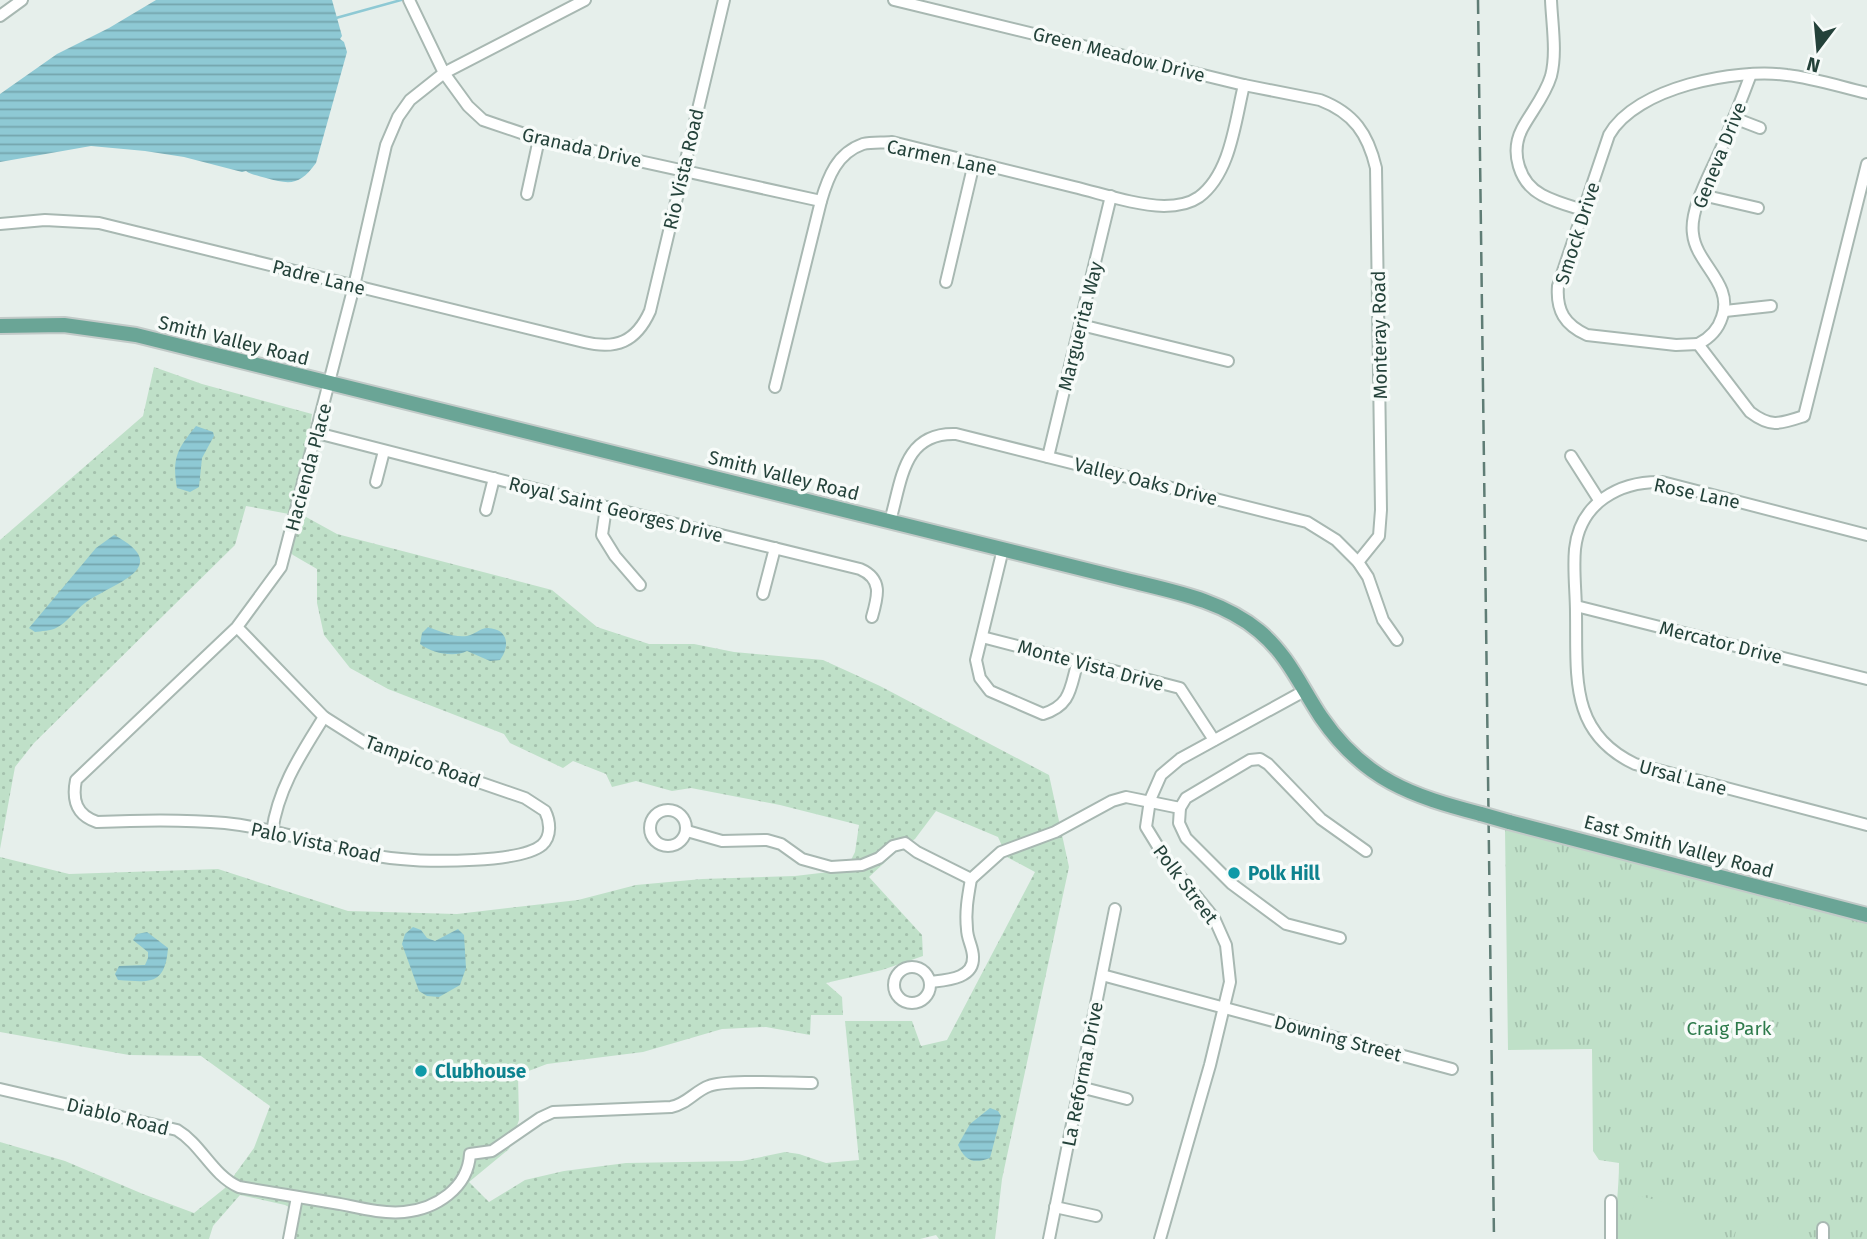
<svg xmlns="http://www.w3.org/2000/svg" width="1867" height="1239" viewBox="0 0 1867 1239" font-family="'Fira Sans',sans-serif">
	<defs>
		<pattern id="grass-dots" width="8" height="8" patternUnits="userSpaceOnUse" patternTransform="scale(1.75)"><rect width="8" height="8" fill="#bfe0c8"/><path d="M2 2h.1M6 6h.1" fill="none" stroke="#a4c1ad" stroke-width="1.8" stroke-linecap="round"/></pattern>
		<pattern id="park-tufts" width="24" height="20" patternUnits="userSpaceOnUse" patternTransform="scale(1.75)"><rect width="24" height="20" fill="#bfe0c8"/><path d="M3 7l-1-3M5 7V3M7 7l1-3M15 17l-1-3M17 17v-4M19 17l1-3" fill="none" stroke="#a4c1ad"/></pattern>
		<pattern id="water-rules" width="6" height="5" patternUnits="userSpaceOnUse" patternTransform="scale(1.75)"><rect width="6" height="5" fill="#8ec9d4"/><path d="M0 2.5h6" fill="none" stroke="#74a5ad"/></pattern>
	</defs>
	<rect width="100%" height="100%" fill="#e6efeb"/>
	<path fill="url(#grass-dots)" fill-rule="evenodd" d="M154,367L202,384L312,414L297,512L337,534L552,590L597,627L649,644H694L734,652L823,660L880,686L1049,775L1069,867L1002,1179L995,1239H939L936,1235L920,1239H296L300,1213L285,1205L240,1195L213,1226L209,1239H0V1142L65,1161L143,1194L194,1213L225,1188L254,1148L270,1106L201,1056L129,1055L0,1032V857L69,874L218,869L348,911L457,914L578,900L636,885L702,879L795,876L846,870L855,852L859,825L780,805L691,788L672,791L636,781L612,787L606,774L573,761L563,768L510,743L504,734L388,689L350,668L324,635L317,603V569L293,555L281,543L289,514L246,506L235,545L34,743L15,767L0,849V540L143,416ZM936,811L998,837L1007,857L1035,872L947,1040L921,1046L912,1021H845L859,1160L826,1163L799,1154L785,1152L742,1161L626,1163L564,1171L525,1180L489,1202L469,1182L509,1149L519,1120L518,1075L547,1064L643,1052L722,1029L766,1027L810,1035L811,1015H843L842,997L826,983L882,970L923,956L922,935L869,877L898,850L915,839Z"/>
	<path fill="url(#park-tufts)" d="M1505,829L1597,847L1867,922V1239H1615C1615,1213 1619,1189 1619,1163L1599,1160L1593,1151L1592,1049L1508,1050Z"/>
	<g fill="#bfe0c8">
		<path d="M1635,1196C1667,1200 1689,1210 1705,1239H1628Z"/>
		<path d="M1751,1222L1776,1226L1796,1239H1734L1738,1223Z"/>
	</g>
	<g fill="url(#water-rules)">
		<path d="M156,0H332L342,36L340,39L344,42L347,52L316,163C300,185 291,185 266,178C260,176 251,175 246,171L242,172L184,157L145,151L91,146L0,162V94L57,54L109,28Z"/>
		<path d="M196,426L213,432L214,436L202,458L199,487L190,492L177,488C172,458 177,449 196,426Z"/>
		<path d="M114,535C176,568 112,583 85,603C75,610 67,623 56,628C51,631 41,631 35,632L29,628L96,548Z"/>
		<path d="M428,627C440,631 454,638 467,636C474,635 480,628 488,628C509,629 510,647 500,660L490,661L467,651C454,658 432,653 420,644L422,633Z"/>
		<path d="M413,927L421,930L427,938L435,941L458,929L464,935L466,968L460,985L439,997L427,996L419,991L402,944L405,934Z"/>
		<path d="M147,932L168,948C165,986 150,982 118,980L115,974L119,966L145,965L148,958V952L133,940L137,934Z"/>
		<path d="M990,1108L998,1111L1001,1116L990,1158C973,1164 965,1161 958,1145L970,1124Z"/>
	</g>
	<g fill="none" stroke-linecap="round" stroke-linejoin="round">
		<path stroke="#8ec9d4" stroke-width="2.5" d="M336,18L401,0"/>
		<g stroke="#a8b8b2" stroke-width="14">
			<g id="minor">
				<path d="M409,0L444,73L468,106L483,120L539,139L821,201"/>
				<path d="M894,0L1244,85L1320,100C1354,113 1368,134 1376,168L1381,510L1379,536L1358,562"/>
				<path d="M1551,0C1552,24 1557,53 1551,76C1545,96 1531,112 1522,129C1510,152 1519,183 1542,195C1555,202 1570,206 1583,210"/>
				<path d="M0,16L22,0"/>
				<path d="M1867,93C1841,87 1814,78 1787,75C1736,68 1636,87 1609,135L1558,286C1556,311 1565,325 1587,335L1676,345L1698,344L1750,412C1771,428 1780,424 1804,416L1867,164"/>
				<path d="M1734,118L1760,128"/>
				<path d="M527,194L539,139"/>
				<path d="M1702,195L1758,208"/>
				<path d="M0,224L45,220L99,223L584,342C616,350 636,342 650,311L724,0"/>
				<path d="M946,282L974,163"/>
				<path d="M1725,311L1771,306"/>
				<path d="M1081,325L1228,361"/>
				<path d="M1698,344C1710,338 1718,330 1722,317C1734,284 1696,264 1693,234C1689,208 1713,169 1723,144C1733,121 1742,98 1751,74"/>
				<path d="M775,387L821,201C828,177 837,153 863,144C872,142 883,143 892,142C953,157 1013,172 1074,187C1103,194 1134,205 1164,206C1176,206 1189,204 1199,197C1231,173 1235,121 1244,85"/>
				<path d="M317,433L606,507L860,569C883,579 878,596 872,617"/>
				<path d="M1571,456L1599,500"/>
				<path d="M1048,457L1111,196"/>
				<path d="M376,482L384,451"/>
				<path d="M606,507L602,535L615,556L640,585"/>
				<path d="M486,510L494,478"/>
				<path d="M890,521C902,480 903,432 956,434L1307,522L1336,540L1358,562L1368,577L1383,620L1397,640"/>
				<path d="M1867,535L1662,482C1619,481 1580,503 1575,549C1573,570 1576,592 1576,613C1577,676 1569,733 1635,764L1867,825"/>
				<path d="M1003,549L976,660L980,678L990,691L1043,714C1072,705 1070,687 1078,661"/>
				<path d="M763,594L775,548"/>
				<path d="M1576,606L1867,679"/>
				<path d="M237,627L324,717L365,743L525,798L545,811C550,821 552,836 542,845C521,863 430,862 401,859C341,854 284,829 225,823C182,819 140,820 97,822C76,815 72,800 76,780L237,627L281,567L354,286L386,145L398,117L410,100L444,73L585,0"/>
				<path d="M982,637L1180,688L1214,740"/>
				<circle cx="668" cy="828" r="18"/>
				<path d="M687,831L722,841L767,840L781,844L802,859L831,867L862,865L879,858L893,846L905,843L917,852L971,879L1001,852L1055,832L1112,801L1126,797L1180,808"/>
				<path d="M272,832C278,788 301,754 324,717"/>
				<path d="M1340,938L1286,924L1232,884L1186,838L1179,823L1180,808L1186,798L1250,760L1260,759L1268,764L1321,819L1366,851"/>
				<circle cx="912" cy="985" r="18"/>
				<path d="M1102,975L1452,1069"/>
				<path d="M930,982C946,980 974,979 973,957C973,947 967,939 967,929C965,912 968,896 971,879"/>
				<path d="M1080,1087L1127,1099"/>
				<path d="M0,1089L177,1130C202,1145 212,1175 239,1187C273,1193 306,1198 340,1204C360,1208 383,1214 404,1212C436,1209 468,1188 470,1154L492,1151L540,1118L553,1112L671,1107C687,1104 695,1091 709,1086C726,1079 790,1083 812,1083"/>
				<path d="M1055,1207L1096,1216"/>
				<path d="M289,1239L297,1197"/>
				<path d="M1049,1239L1115,909"/>
				<path d="M1160,1239L1210,1065L1230,982L1226,945L1214,918L1165,858L1146,827L1150,800L1161,775L1180,759L1306,690"/>
				<path d="M1611,1239V1201"/>
				<path d="M1823,1239V1228"/>
			</g>
		</g>
		<g stroke="#c2cac8" stroke-width="18">
			<g id="major">
				<path d="M0,326L64,325L136,335L1131,581C1176,592 1223,601 1259,631C1288,655 1301,687 1321,717C1364,780 1412,796 1481,814"/>
				<path d="M1509,822L1867,915"/>
			</g>
		</g>
		<use href="#minor" stroke="#fff" stroke-width="10"/>
		<use href="#major" stroke="#6aa596" stroke-width="14"/>
		<path stroke="#5f7d75" stroke-width="2.5" stroke-dasharray="14 7" stroke-linecap="butt" d="M1478,0L1494,1239"/>
		<g stroke="#c2cac8" stroke-width="18" stroke-linecap="butt">
			<path id="major-bridge" d="M1481,814L1509,822"/>
		</g>
		<use href="#major-bridge" stroke="#6aa596" stroke-width="14"/>
	</g>
	<g fill="#0f9aa8" stroke="#f7fbf9" stroke-width="2.5">
		<circle cx="1234" cy="873" r="7"/>
		<circle cx="421" cy="1071" r="7"/>
	</g>
	<g text-anchor="middle" stroke-width="7" stroke-linejoin="round" paint-order="stroke">
		<g font-size="19" fill="#24423a" stroke="#f7fbf9">
			<text transform="translate(1119 54) rotate(14)" y="7">Green Meadow Drive</text>
			<text transform="translate(582 147) rotate(13)" y="7">Granada Drive</text>
			<text transform="translate(1719 155) rotate(-68)" y="7">Geneva Drive</text>
			<text transform="translate(942 157) rotate(12)" y="7">Carmen Lane</text>
			<text transform="translate(683 169) rotate(-77)" y="7">Rio Vista Road</text>
			<text transform="translate(1577 233) rotate(-72)" y="7">Smock Drive</text>
			<text transform="translate(319 277) rotate(14)" y="7">Padre Lane</text>
			<text transform="translate(1080 326) rotate(-76)" y="7">Marguerita Way</text>
			<text transform="translate(1379 335) rotate(-91)" y="7">Monteray Road</text>
			<text transform="translate(234 340) rotate(14)" y="7">Smith Valley Road</text>
			<text transform="translate(308 467) rotate(-75)" y="7">Hacienda Place</text>
			<text transform="translate(784 475) rotate(14)" y="7">Smith Valley Road</text>
			<text transform="translate(1146 481) rotate(14)" y="7">Valley Oaks Drive</text>
			<text transform="translate(1697 493) rotate(12)" y="7">Rose Lane</text>
			<text transform="translate(616 509) rotate(14)" y="7">Royal Saint Georges Drive</text>
			<text transform="translate(1721 642) rotate(14)" y="7">Mercator Drive</text>
			<text transform="translate(1091 665) rotate(15)" y="7">Monte Vista Drive</text>
			<text transform="translate(423 761) rotate(20)" y="7">Tampico Road</text>
			<text transform="translate(1683 777) rotate(15)" y="7">Ursal Lane</text>
			<text transform="translate(316 842) rotate(12)" y="7">Palo Vista Road</text>
			<text transform="translate(1679 846) rotate(15)" y="7">East Smith Valley Road</text>
			<text transform="translate(1186 884) rotate(53)" y="7">Polk Street</text>
			<text transform="translate(1338 1038) rotate(15)" y="7">Downing Street</text>
			<text transform="translate(1082 1074) rotate(-79)" y="7">La Reforma Drive</text>
			<text transform="translate(118 1116) rotate(14)" y="7">Diablo Road</text>
		</g>
		<g font-size="19" font-weight="bold" fill="#0d838f" stroke="#f7fbf9" text-anchor="start">
			<text x="1248" y="880">Polk Hill</text>
			<text x="435" y="1078">Clubhouse</text>
		</g>
		<g font-size="19" fill="#2d7a4b" stroke="#f7fbf9">
			<text x="1729" y="1035">Craig Park</text>
		</g>
	</g>
	<g transform="translate(1818 49) rotate(196)" stroke="#f7fbf9" stroke-width="5" paint-order="stroke">
	<path d="M0-5L12 26L0 18L-12 26Z" fill="#24423a"/>
	<text y="-10" font-size="19" font-weight="bold" text-anchor="middle" fill="#24423a">N</text>
	</g>
</svg>
